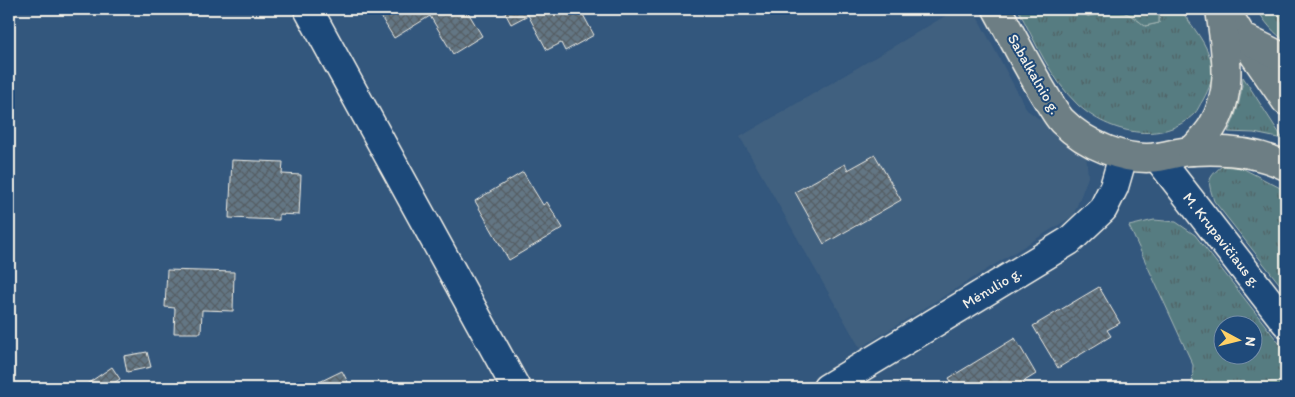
<svg xmlns="http://www.w3.org/2000/svg" width="1295" height="397" viewBox="0 0 1295 397" font-family="Itim,sans-serif">
	<defs>
		<pattern id="grass-tufts" width="24" height="20" patternUnits="userSpaceOnUse" patternTransform="scale(1.25)"><rect width="24" height="20" fill="#567b81"/><path d="M3 7l-1-3M5 7V3M7 7l1-3M15 17l-1-3M17 17v-4M19 17l1-3" fill="none" stroke="#506466"/></pattern>
		<pattern id="forest-crowns" width="20" height="18" patternUnits="userSpaceOnUse" patternTransform="scale(1.25)"><rect width="20" height="18" fill="#567b81"/><path d="M2 6a3 3 0 1 1 6 0M12 15a3 3 0 1 1 6 0" fill="none" stroke="#506466"/></pattern>
		<pattern id="building-cross-hatch" width="8" height="8" patternUnits="userSpaceOnUse" patternTransform="scale(1.25)"><rect width="8" height="8" fill="#637684"/><path d="M0 0l8 8M0 8l8-8" fill="none" stroke="#565f65"/></pattern>
	</defs>
	<rect width="100%" height="100%" fill="#33577d"/>
	<filter id="ink" filterUnits="userSpaceOnUse"><feTurbulence type="fractalNoise" baseFrequency=".02" numOctaves="2"/><feDisplacementMap in="SourceGraphic" scale="10" xChannelSelector="R" yChannelSelector="G"/><feConvolveMatrix kernelMatrix="1 2 1 2 8 2 1 2 1" color-interpolation-filters="sRGB"/></filter>
	<g filter="url(#ink)">
		<path fill="#41607f" d="M957,9H973L1027,110L1086,153L1088,177L1073,216L860,348L740,137Z"/>
		<g fill="url(#grass-tufts)" stroke="#a5b6b4" fill-rule="evenodd">
			<path d="M1018,9H1076L1088,16C1117,10 1121,6 1145,26L1159,23V9H1180C1192,26 1208,44 1212,65C1214,78 1209,89 1203,100C1200,104 1198,110 1195,113C1162,146 1109,133 1078,105C1051,79 1035,42 1018,9Z"/>
			<path d="M1257,9H1277V10L1286,17V41C1274,34 1264,21 1257,9Z"/>
			<path d="M1243,77L1283,139L1254,133L1228,132C1237,114 1241,98 1243,77Z"/>
			<path d="M1222,166L1242,168L1286,191V292L1214,201C1208,182 1206,179 1222,166Z"/>
			<path d="M1154,220L1176,222L1195,235L1286,352V388H1192L1193,365L1129,226ZM1252,324V354H1222V324Z"/>
		</g>
		<path fill="url(#forest-crowns)" stroke="#a5b6b4" d="M1076,9H1159V23L1145,26C1121,6 1117,10 1088,16Z"/>
		<g fill="url(#building-cross-hatch)" stroke="#f4f1e8">
			<path d="M376,9H466L482,36L453,54L430,16L394,38Z"/>
			<path d="M503,9H580L594,35L565,51L561,43L547,50L528,15L511,24Z"/>
			<path d="M875,155L901,200L824,244L795,192L845,164L848,170Z"/>
			<path d="M232,160L283,162L282,174L301,175L299,215L279,214V220L229,218Z"/>
			<path d="M523,172L543,205L547,202L563,228L509,260L475,201Z"/>
			<path d="M167,270L234,272L233,311L202,310L201,333H174L175,308L165,307Z"/>
			<path d="M1099,287L1120,323L1107,330L1111,336L1058,368L1033,326Z"/>
			<path d="M1015,338L1036,374L1023,382L1026,387L955,388L949,378Z"/>
			<path d="M147,352L151,367L127,372L124,356Z"/>
			<path d="M112,367L120,379L106,388H81Z"/>
			<path d="M342,371L351,388H307Z"/>
		</g>
		<g fill="none" stroke-linecap="round" stroke-linejoin="round">
			<g stroke="#f4f1e8" stroke-width="31">
				<g id="street">
					<path d="M308,9L516,388"/>
					<path d="M1157,157L1286,323"/>
					<path d="M827,388L1069,241L1103,209L1114,187L1123,156"/>
				</g>
			</g>
			<g stroke="#f4f1e8" stroke-width="31">
				<g id="primary">
					<path d="M997,9C1014,40 1030,72 1049,102C1053,108 1057,116 1062,121C1086,145 1125,162 1159,157C1170,155 1182,151 1193,151C1225,149 1258,152 1286,166"/>
					<path d="M1225,9L1242,37L1286,101"/>
					<path d="M1248,40L1286,59"/>
					<path d="M1192,151C1199,143 1207,135 1212,127C1235,90 1225,49 1220,9"/>
				</g>
			</g>
			<use href="#street" stroke="#1f4a7a" stroke-width="28"/>
			<use href="#primary" stroke="#6d7e84" stroke-width="28"/>
		</g>
	</g>
	<g text-anchor="middle" stroke-width="4" stroke-linejoin="round" paint-order="stroke">
		<g font-size="15" fill="#f4f1e8" stroke="#1f4a7a">
			<text transform="translate(1034 74) rotate(60)" y="5">Sabalkalnio g.</text>
			<text transform="translate(1222 240) rotate(52)" y="5">M. Krupavičiaus g.</text>
			<text transform="translate(992 288) rotate(-31)" y="5">Mėnulio g.</text>
		</g>
	</g>
	<rect width="1295" height="397" fill="none" stroke="#1f4a7a" stroke-width="30"/>
	<rect x="15" y="15" width="1265" height="367" fill="none" stroke="#f4f1e8" stroke-width="2" filter="url(#ink)"/>
	<g transform="translate(1238 340) rotate(97)"><circle r="24" fill="#1f4a7a" stroke="#748da6"/>
	<path d="M0-4L9 19L0 12L-9 19Z" fill="#ffd166"/>
	<text y="-8" font-size="14" font-weight="bold" text-anchor="middle" fill="#f4f1e8">N</text>
	</g>
</svg>
